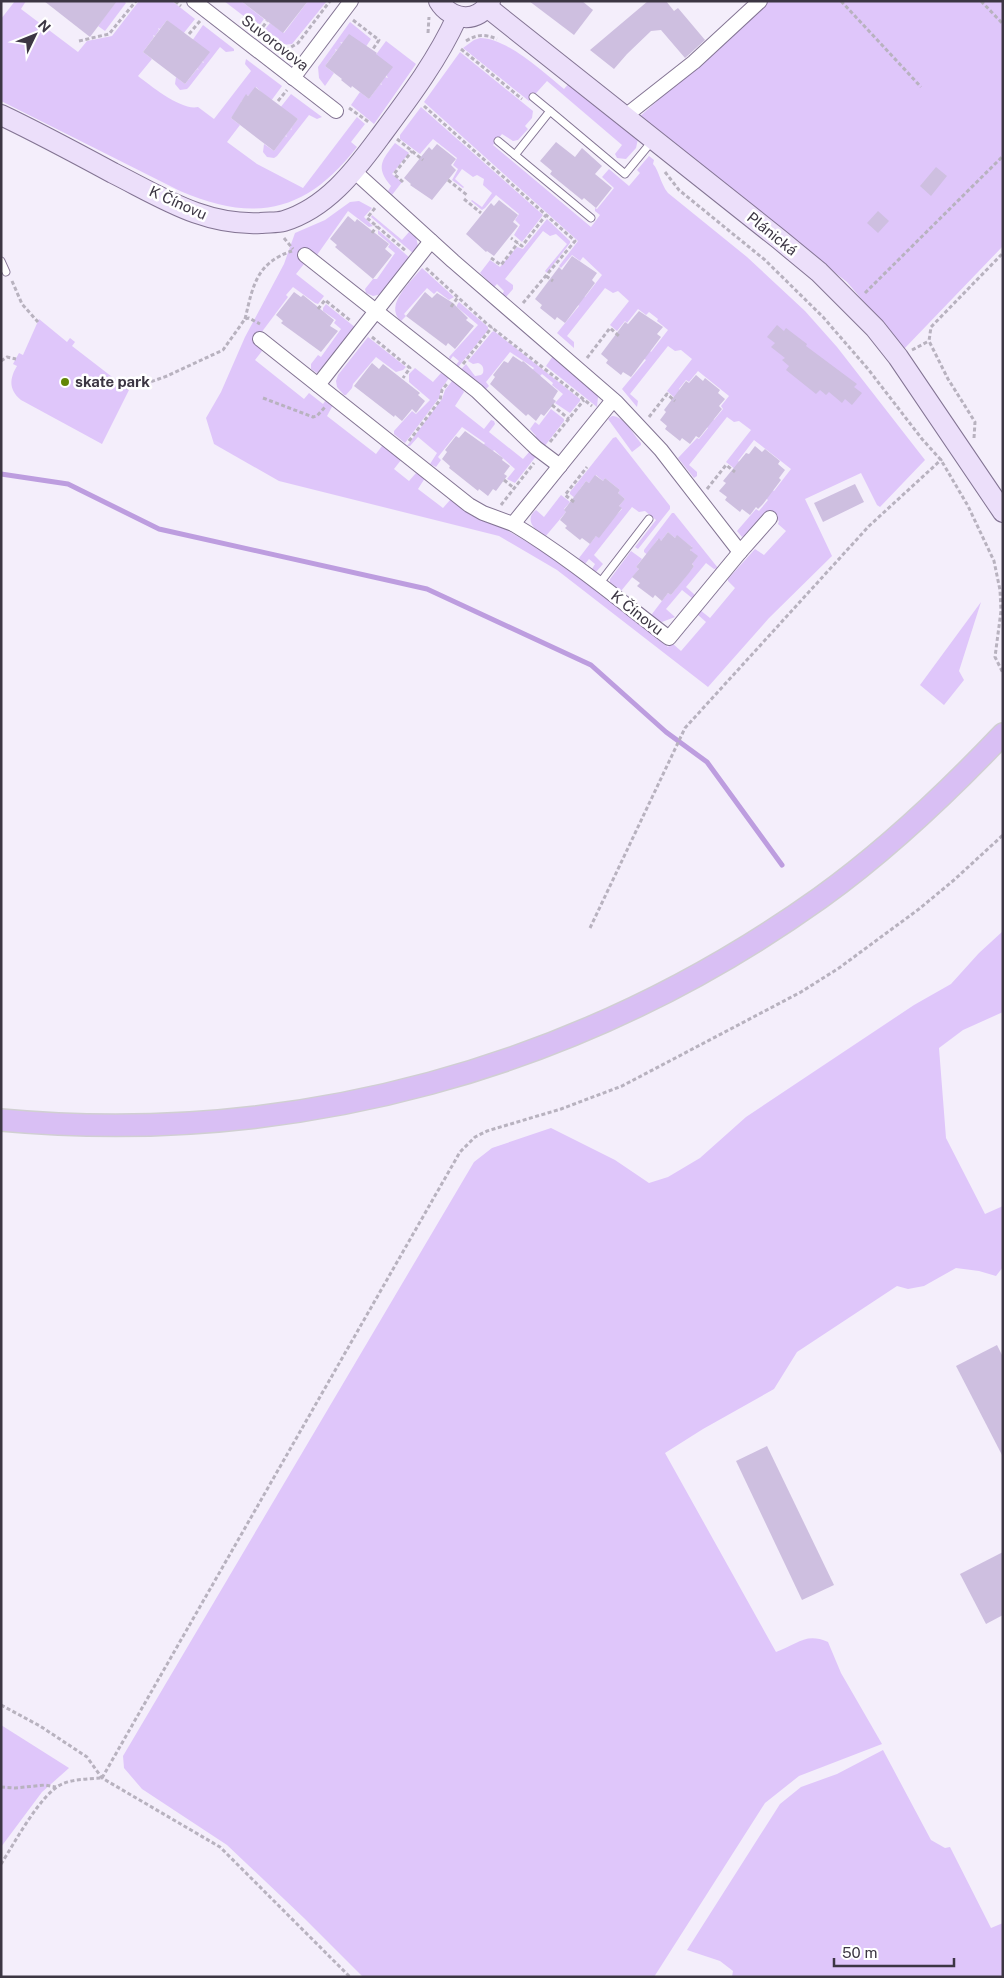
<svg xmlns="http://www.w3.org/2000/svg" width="1004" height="1978" viewBox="0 0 1004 1978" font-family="'Public Sans',sans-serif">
	<rect width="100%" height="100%" fill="#f4eefb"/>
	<g fill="#dfc6fa">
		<path d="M15,1H26L21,9L78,52L87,41L112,36L139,1H172L195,19L183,34L167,20L160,29L158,28L159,30L155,36L153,35L154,37L143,52L152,59L138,76C151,86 182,111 198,107L214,119L251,71L245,64L246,59L282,86L271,101L256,87L248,96L247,95L241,102L243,103L231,118L240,125L227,142L257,164L303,188L357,117L365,124L351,142L357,147C306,213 254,223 180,191L1,101V19Z"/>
		<path d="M116,1H124L126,3L105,31L98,26Z"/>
		<path d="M224,1H241L264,19L258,27Z"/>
		<path d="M308,1H327L292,44L282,45L263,32L270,23L284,33Z"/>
		<path d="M769,1H1003V246L904,349L847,282L637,119Z"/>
		<path d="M350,22L371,39L365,48L340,42L342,44L337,50L335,49L336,51L325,66L334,73L325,86L319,78L318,67Z"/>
		<path d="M203,25L234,49V51L226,52L220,47L189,87L187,89L180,90L175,84L176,77L185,84L197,69L199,70L197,68L202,62L204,63L192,41Z"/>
		<path d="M480,38C507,38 543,72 564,89L570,82L638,139L636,148L626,159L617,158L615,154L622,145L547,81L529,101L463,48L474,40Z"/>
		<path d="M386,41L416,64L374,124L351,105L360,92L369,99L380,84L382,85L381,83L385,77L388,78L375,56Z"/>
		<path d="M460,52L533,111L532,118L525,126L528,129L518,140L513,141L502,134L493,145L591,227L600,215L595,211V208L597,209L614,188L602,177L609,169L629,186L640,173L637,170L649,156L654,160L653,164C659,170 660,183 668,193L747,257L805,311L837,347L925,460L880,507L877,505L861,473L805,499L832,556L769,618L708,687L557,570L499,536L279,481L214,444L206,418L221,392L245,337L284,264L295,233L325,220L350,202L359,201L372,208L364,217L373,226L369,227L348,211L317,255L309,249L300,260L304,264L296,274L324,296L318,304L315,303L293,287L286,295L288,297L261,333L262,351L255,360L304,399L309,393L323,404L326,400L333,405L327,416L376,454L382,446H385L401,460L394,469L409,481L416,473L425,478L418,489L443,508L450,500H452L471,515L495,523L539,549L602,594L668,647L672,643L681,651L706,622L697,614L700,610L710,618L735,588L728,581V579L755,549L764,555L786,531L778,524L779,521L768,512L747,534L742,537L737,531L756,509L759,511L768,500L763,495L769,488L774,491L791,469L754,440L738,461L741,463L735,469L726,462L751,430L739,421L734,422L727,417L689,465L697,472V476L694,478L678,458L697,438L699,439L708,428L703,424L709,416L714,420L723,409L721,406L729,396L698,371L689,382L686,380L679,389L681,392L676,399L667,391L692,359L681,350L675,351L668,346L630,394L638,401L637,407L622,389L646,360L643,358L649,350L651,352L668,330L657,321L658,319L649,312L646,315L638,309L627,323L625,321L617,331L610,325L629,301L618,291L613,293L605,288L567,336L574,342V348L557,333L579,306L577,303L583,296L585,297L602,275L583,257L580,261L572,255L561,268L559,266L578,241L424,102Z"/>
		<path d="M291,94L322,117L317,119L309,115L277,156L274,158L267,157L263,152L264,144L274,151L285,136L287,137L286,135L290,129L292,130L291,128L298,119L280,108Z"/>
		<path d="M421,107L543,215L522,242L514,235L520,225L515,220L519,214L496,195L485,208L482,210L471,201L472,200L482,207L492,193L483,185L484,179L477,175L473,177L462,169L455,179L464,187L463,188L452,180L458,169L453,165L457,158L433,139L420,154L400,139V135Z"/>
		<path d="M395,143L409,153L392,174L402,182L392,195L388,191L391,186C375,167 382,160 395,143Z"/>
		<path d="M372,215L402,240L409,232L416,237L418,246L414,254L371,217Z"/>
		<path d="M547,219L570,241V243L547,273L545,271L567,244L556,234L550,236L543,231L505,279L513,285V289L505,298L502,295L504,291L497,284L494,287L480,273L490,260L500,267L517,247L523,249Z"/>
		<path d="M378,230L411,259L382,294L373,296L366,293L365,289L373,279H377L395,253L388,247L390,244L378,234Z"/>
		<path d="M422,268L454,297L449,300L437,291L434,294L427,288L404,314L406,316L401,321C383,305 412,281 422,268Z"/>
		<path d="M459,302L488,327V330L455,371L453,369L459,361L453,356L450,360L449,357L478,325L457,307V305Z"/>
		<path d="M326,304L356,328L317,373L311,369V364L318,355L321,357L341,329L334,323L336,320L323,311V308Z"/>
		<path d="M39,319L67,342L70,338L75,342L72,346L129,390L102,444L21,400C9,390 9,379 17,366L13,364L19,353L23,355Z"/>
		<path d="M494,331L580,399V401L570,413L555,403L563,394L552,385L553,383L542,374L538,378L531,372L534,368L510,352L486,382L489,386L483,392L458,373L466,364L475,376L481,375L483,373C484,368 483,365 478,363L473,364L468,361L492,332Z"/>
		<path d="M368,337L406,367L403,370L396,372L376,357L353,384L352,388L346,395H344L337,387L336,381L338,375Z"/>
		<path d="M553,356L596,392L598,397L597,407L546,366Z"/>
		<path d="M415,368L433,382L441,373L449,378L441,389L439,398L405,443L394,434V431L412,411L416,414L430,400L409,382V374Z"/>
		<path d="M452,381L462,389L464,392L455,406L484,429L491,420L494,421L495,424L489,432L523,459L530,451L537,455L515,483L507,479L515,469L494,450L490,454L482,447L485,443L462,427L438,457L441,460L436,467L430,464L437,453L418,437L410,446H407L442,399L445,390Z"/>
		<path d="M551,409L564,419V421L544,447L536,439V436L530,429L535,422L539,425Z"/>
		<path d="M612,416C624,416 633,434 641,443V445L632,452L608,419Z"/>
		<path d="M616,437L670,506V509L638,549L635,547L656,520L645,511L639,512L632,507L594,555L603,564L596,572L592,569L595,564L589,559L585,564L580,560L579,558L596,536L622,509L619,506L625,499L618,493L620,490L605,478L603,481L596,475L589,483L586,481L580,489L576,499L570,494V492L613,438Z"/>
		<path d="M561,495L570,502L564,509L566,512L545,537C536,531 523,520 536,510L544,517Z"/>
		<path d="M672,513H674L718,568L714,569L706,563L686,587L695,595L692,598L682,590L666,609L675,617L662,622L653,617L652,614L668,593L671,595L694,566C690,562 689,552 692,547L677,536L675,538L668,532L661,541L658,539L653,546L649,556L644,552V550Z"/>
		<path d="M631,551L642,559L636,567L639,569L621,591L610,583V579Z"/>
		<path d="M981,602L959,671L964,680L944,705L920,685Z"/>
		<path d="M1003,931V1012L963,1030L939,1048L946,1138L985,1214L1003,1206V1267L996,1276L979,1271L956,1268L924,1286L908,1289L897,1286L797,1352L774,1389L703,1429L665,1453L776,1652C797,1645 805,1632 828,1642L841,1673L882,1744L799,1776L765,1803L654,1977H363L304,1918L227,1845L142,1789L124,1768L123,1756L474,1162L492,1148L551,1128L615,1160L649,1183L668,1177L700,1158L746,1117L914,1005L951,984L979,953Z"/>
		<path d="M1,1725L69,1768L42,1792L1,1847Z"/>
		<path d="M883,1750L931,1840L945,1848L950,1847L991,1928L1003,1923V1977H732L733,1971L720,1961L687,1950L780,1804L801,1787L837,1774Z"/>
	</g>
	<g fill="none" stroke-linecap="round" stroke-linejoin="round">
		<path stroke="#bd9ddf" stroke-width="5" d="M1,474L68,484L159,529L427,589L591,665L666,732L707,762L782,865"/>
	</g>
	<g fill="#cebfe0">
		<path d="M44,1H117L90,37Z"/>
		<path d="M241,1H308L283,33Z"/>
		<path d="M529,1H582L593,10L574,35Z"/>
		<path d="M648,1H666L674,11L678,8L705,40L685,58L661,30L651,31L627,54L614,69L590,50Z"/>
		<path d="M167,20L210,52L185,84L143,52Z"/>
		<path d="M349,34L377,53L376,54L393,67L369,99L352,86L351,88L341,80L342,79L325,66Z"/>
		<path d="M255,87L298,119L274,151L231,118L246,94L248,96Z"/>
		<path d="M556,142L575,157L582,148L602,166L595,174L612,188L596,208L584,198L582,200L550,174L552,171L540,161Z"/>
		<path d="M437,144L456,159L451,165L456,170L432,200L410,185L411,184L404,178L429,147L432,150Z"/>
		<path d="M936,167L947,176L931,196L920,186Z"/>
		<path d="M499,200L518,215L513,222L518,226L494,256L487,251L486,252L466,234L491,203L494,206Z"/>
		<path d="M878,211L889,221L878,233L867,223Z"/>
		<path d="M348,216L355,222L357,219L389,244L385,249L392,255L373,279L335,247L337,245L330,239Z"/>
		<path d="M572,256L597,273L592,280L595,283L565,323L557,317L555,320L540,308L542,305L535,299L559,267L562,270Z"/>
		<path d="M294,292L301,297L303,295L334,320L330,326L338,331L321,352L281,323L283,321L276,315Z"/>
		<path d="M425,292L432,298L437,293L453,303L468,318L466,320L474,326L455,349L448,343L446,346L406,316Z"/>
		<path d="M639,311L663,327L657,334L661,337L631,377L623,372L621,375L606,363L608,360L601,354L625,322L628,324Z"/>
		<path d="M777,325L784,331L786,328L807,344L806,346L857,384L854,387L862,393L852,405L845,399L842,403L829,392L826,395L820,390L816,394L786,370L789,366L782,360L785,358L771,347L775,343L767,337Z"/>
		<path d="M513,356L522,362L523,361L558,391L553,399L556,401L544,416L541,414L536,421L528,414L526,416L490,384L495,377L493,375L504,361L508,363Z"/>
		<path d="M372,363L379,369L383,364L420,393L418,395L425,401L416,413L412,409L402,421L395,415L394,417L354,386Z"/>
		<path d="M696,375L703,381L705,378L720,390L718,393L725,399L719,406L722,409L699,438L696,436L690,444L682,438L680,441L665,429L667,426L660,420L666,412L664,410L686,381L689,383Z"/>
		<path d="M465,431L503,458L502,460L510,466L504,474L507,476L496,491L493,489L488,496L479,489L478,491L449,468L450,466L442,459L447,452L445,450L456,436L459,438Z"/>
		<path d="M755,446L762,452L765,449L780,461L778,464L785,470L779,478L781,480L763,504L758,509L756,507L750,515L742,509L740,512L725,500L727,497L719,491L726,483L723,481L746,453L749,454Z"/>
		<path d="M595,475L603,481L605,478L620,490L618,493L625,499L619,506L622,508L599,538L596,536L590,544L582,538L580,540L565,528L567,526L560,520L566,512L564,510L577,493L586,481L589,483Z"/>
		<path d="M855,484L864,502L823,522L814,503Z"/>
		<path d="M668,532L675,538L677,535L693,548L690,550L698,556L692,564L694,566L689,573L671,595L668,593L662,601L655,595L653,598L637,586L640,583L632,577L639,569L636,567L659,538L661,541Z"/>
		<path d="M997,1345L1003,1357V1457L956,1366Z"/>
		<path d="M767,1446L834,1585L802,1600L736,1461Z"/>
		<path d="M1003,1552V1615L986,1624L960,1574Z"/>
	</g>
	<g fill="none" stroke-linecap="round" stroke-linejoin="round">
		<g stroke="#837493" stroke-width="9">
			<g id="lane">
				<path d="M533,97L550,111"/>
				<path d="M498,141L515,155"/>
				<path d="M591,218L515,155L550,111L625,174L653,140"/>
				<path d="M1,261L6,272"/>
				<path d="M599,584L649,519"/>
			</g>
		</g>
		<g stroke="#837493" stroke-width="16">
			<g id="street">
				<path d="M194,1L336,111"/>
				<path d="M293,78L351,1"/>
				<path d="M624,117L694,62L760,1"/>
				<path d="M354,171L453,261L616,402L661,450L740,552L770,518"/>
				<path d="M305,255L477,391L536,448L560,466"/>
				<path d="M260,339L469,505L483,513L513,524L613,400"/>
				<path d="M318,385L431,241"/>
				<path d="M513,524C568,557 618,599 669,638L740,552"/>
			</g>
		</g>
		<g stroke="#837493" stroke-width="22">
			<g id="secondary">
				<path d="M439,1C451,21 479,24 490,1"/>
				<path d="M487,7L779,239L819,272L875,328L898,357L1003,512"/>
				<path d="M1,115C39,133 76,153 113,173C161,197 204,226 261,223C268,222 277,223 284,221C326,208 354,172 379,138C408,99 437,61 457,17"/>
			</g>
		</g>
		<g stroke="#d0cfd2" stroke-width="24">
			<path id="primary" d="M1,1120C294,1147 580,1069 820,898C887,850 946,794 1003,734"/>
		</g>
		<g stroke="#b8b2bf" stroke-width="3" stroke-dasharray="4 2.5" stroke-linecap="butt">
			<path d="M175,1L181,6"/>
			<path d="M841,1L921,87"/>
			<path d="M981,1L1003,24"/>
			<path d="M353,20L379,40L373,49"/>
			<path d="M259,32L267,21"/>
			<path d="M428,33L429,17"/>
			<path d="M189,34L200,21"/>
			<path d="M79,41L109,34L136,1"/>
			<path d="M466,41C477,34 485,34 497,39"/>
			<path d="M279,47L288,49L298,43L330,1"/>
			<path d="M461,49L522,99"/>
			<path d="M278,101L287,90"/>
			<path d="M424,106L546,215L522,246L511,238"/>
			<path d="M349,108L370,123"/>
			<path d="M397,139L423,160"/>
			<path d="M665,172L679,190L765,260L823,317L868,369L922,439L941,460L968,506L994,561L1000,590L1001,611L995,657L1003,673"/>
			<path d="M448,180L467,195"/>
			<path d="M403,182L394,174L412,151"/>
			<path d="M464,199L481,213"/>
			<path d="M375,208L367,218L406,251"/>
			<path d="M372,233L377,226"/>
			<path d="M284,238L293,249"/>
			<path d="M491,258L501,265L518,243"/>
			<path d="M426,268L486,323L592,406"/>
			<path d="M546,276L553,281"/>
			<path d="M12,281L22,304L38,322"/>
			<path d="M865,293L1003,156"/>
			<path d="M523,303L575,241L546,215"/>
			<path d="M451,307L458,297"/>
			<path d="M318,309L325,300L351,321"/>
			<path d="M245,319C253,286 256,263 292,251"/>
			<path d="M372,337L410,368L403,378"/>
			<path d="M912,350L929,341"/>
			<path d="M587,358L610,328L619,336"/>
			<path d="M1,361L7,357L16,359"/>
			<path d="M463,364L492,327"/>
			<path d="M126,388L142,385L167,376L223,350L245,319L249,318L260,324"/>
			<path d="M263,398L313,417L317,416L325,407"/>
			<path d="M552,405L569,419"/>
			<path d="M649,417L667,394L675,401"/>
			<path d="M974,438L975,422L948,379L929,341L931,327L1003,253"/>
			<path d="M409,441L440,400L442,390L447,384"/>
			<path d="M550,442L584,400"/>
			<path d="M504,480L514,488"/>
			<path d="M707,489L726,465L735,472"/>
			<path d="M574,502L565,495L587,467"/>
			<path d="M501,505L534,463"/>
			<path d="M590,928L685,728L869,526L942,459"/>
			<path d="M1,1705L40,1726L87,1757L102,1778L220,1847L350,1977"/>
			<path d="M102,1778L460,1152L475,1137L487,1131L561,1109L622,1086L801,992L839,968L919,909L954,880L1003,835"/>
			<path d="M1,1787L15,1788L45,1785L56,1787"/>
			<path d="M1,1864C14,1844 41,1793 62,1784C73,1779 89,1779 101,1778"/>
		</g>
		<use href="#lane" stroke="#fff" stroke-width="7"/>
		<use href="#street" stroke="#fff" stroke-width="14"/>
		<use href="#secondary" stroke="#ecdffa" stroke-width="20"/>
		<use href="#primary" stroke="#d9bff4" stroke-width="21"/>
	</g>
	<circle fill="#638607" stroke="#fff" stroke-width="2" cx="65" cy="382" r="5"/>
	<g text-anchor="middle" stroke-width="5" stroke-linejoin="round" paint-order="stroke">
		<g font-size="15" fill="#3c3643" stroke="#fff">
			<text transform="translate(275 43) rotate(38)" y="5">Suvorovova</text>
			<text transform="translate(178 203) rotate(24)" y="5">K Čínovu</text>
			<text transform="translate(772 234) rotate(39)" y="5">Plánická</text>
			<text transform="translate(637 613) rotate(38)" y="5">K Čínovu</text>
		</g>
		<g font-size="15" font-weight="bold" fill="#3c3643" stroke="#fff" text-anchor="start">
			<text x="75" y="387">skate park</text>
		</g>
	</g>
	<rect width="1004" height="1978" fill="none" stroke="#3c3643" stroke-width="5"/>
	<g transform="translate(35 35) rotate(47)" stroke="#ffffff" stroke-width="4" paint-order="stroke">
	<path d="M0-4L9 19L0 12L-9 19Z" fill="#3c3643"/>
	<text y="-8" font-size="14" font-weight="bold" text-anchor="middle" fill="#3c3643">N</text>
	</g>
	<path d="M834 1958v8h120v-8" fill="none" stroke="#3c3643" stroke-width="2.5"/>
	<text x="842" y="1958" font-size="15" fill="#3c3643" stroke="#ffffff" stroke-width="4" paint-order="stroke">50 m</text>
</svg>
